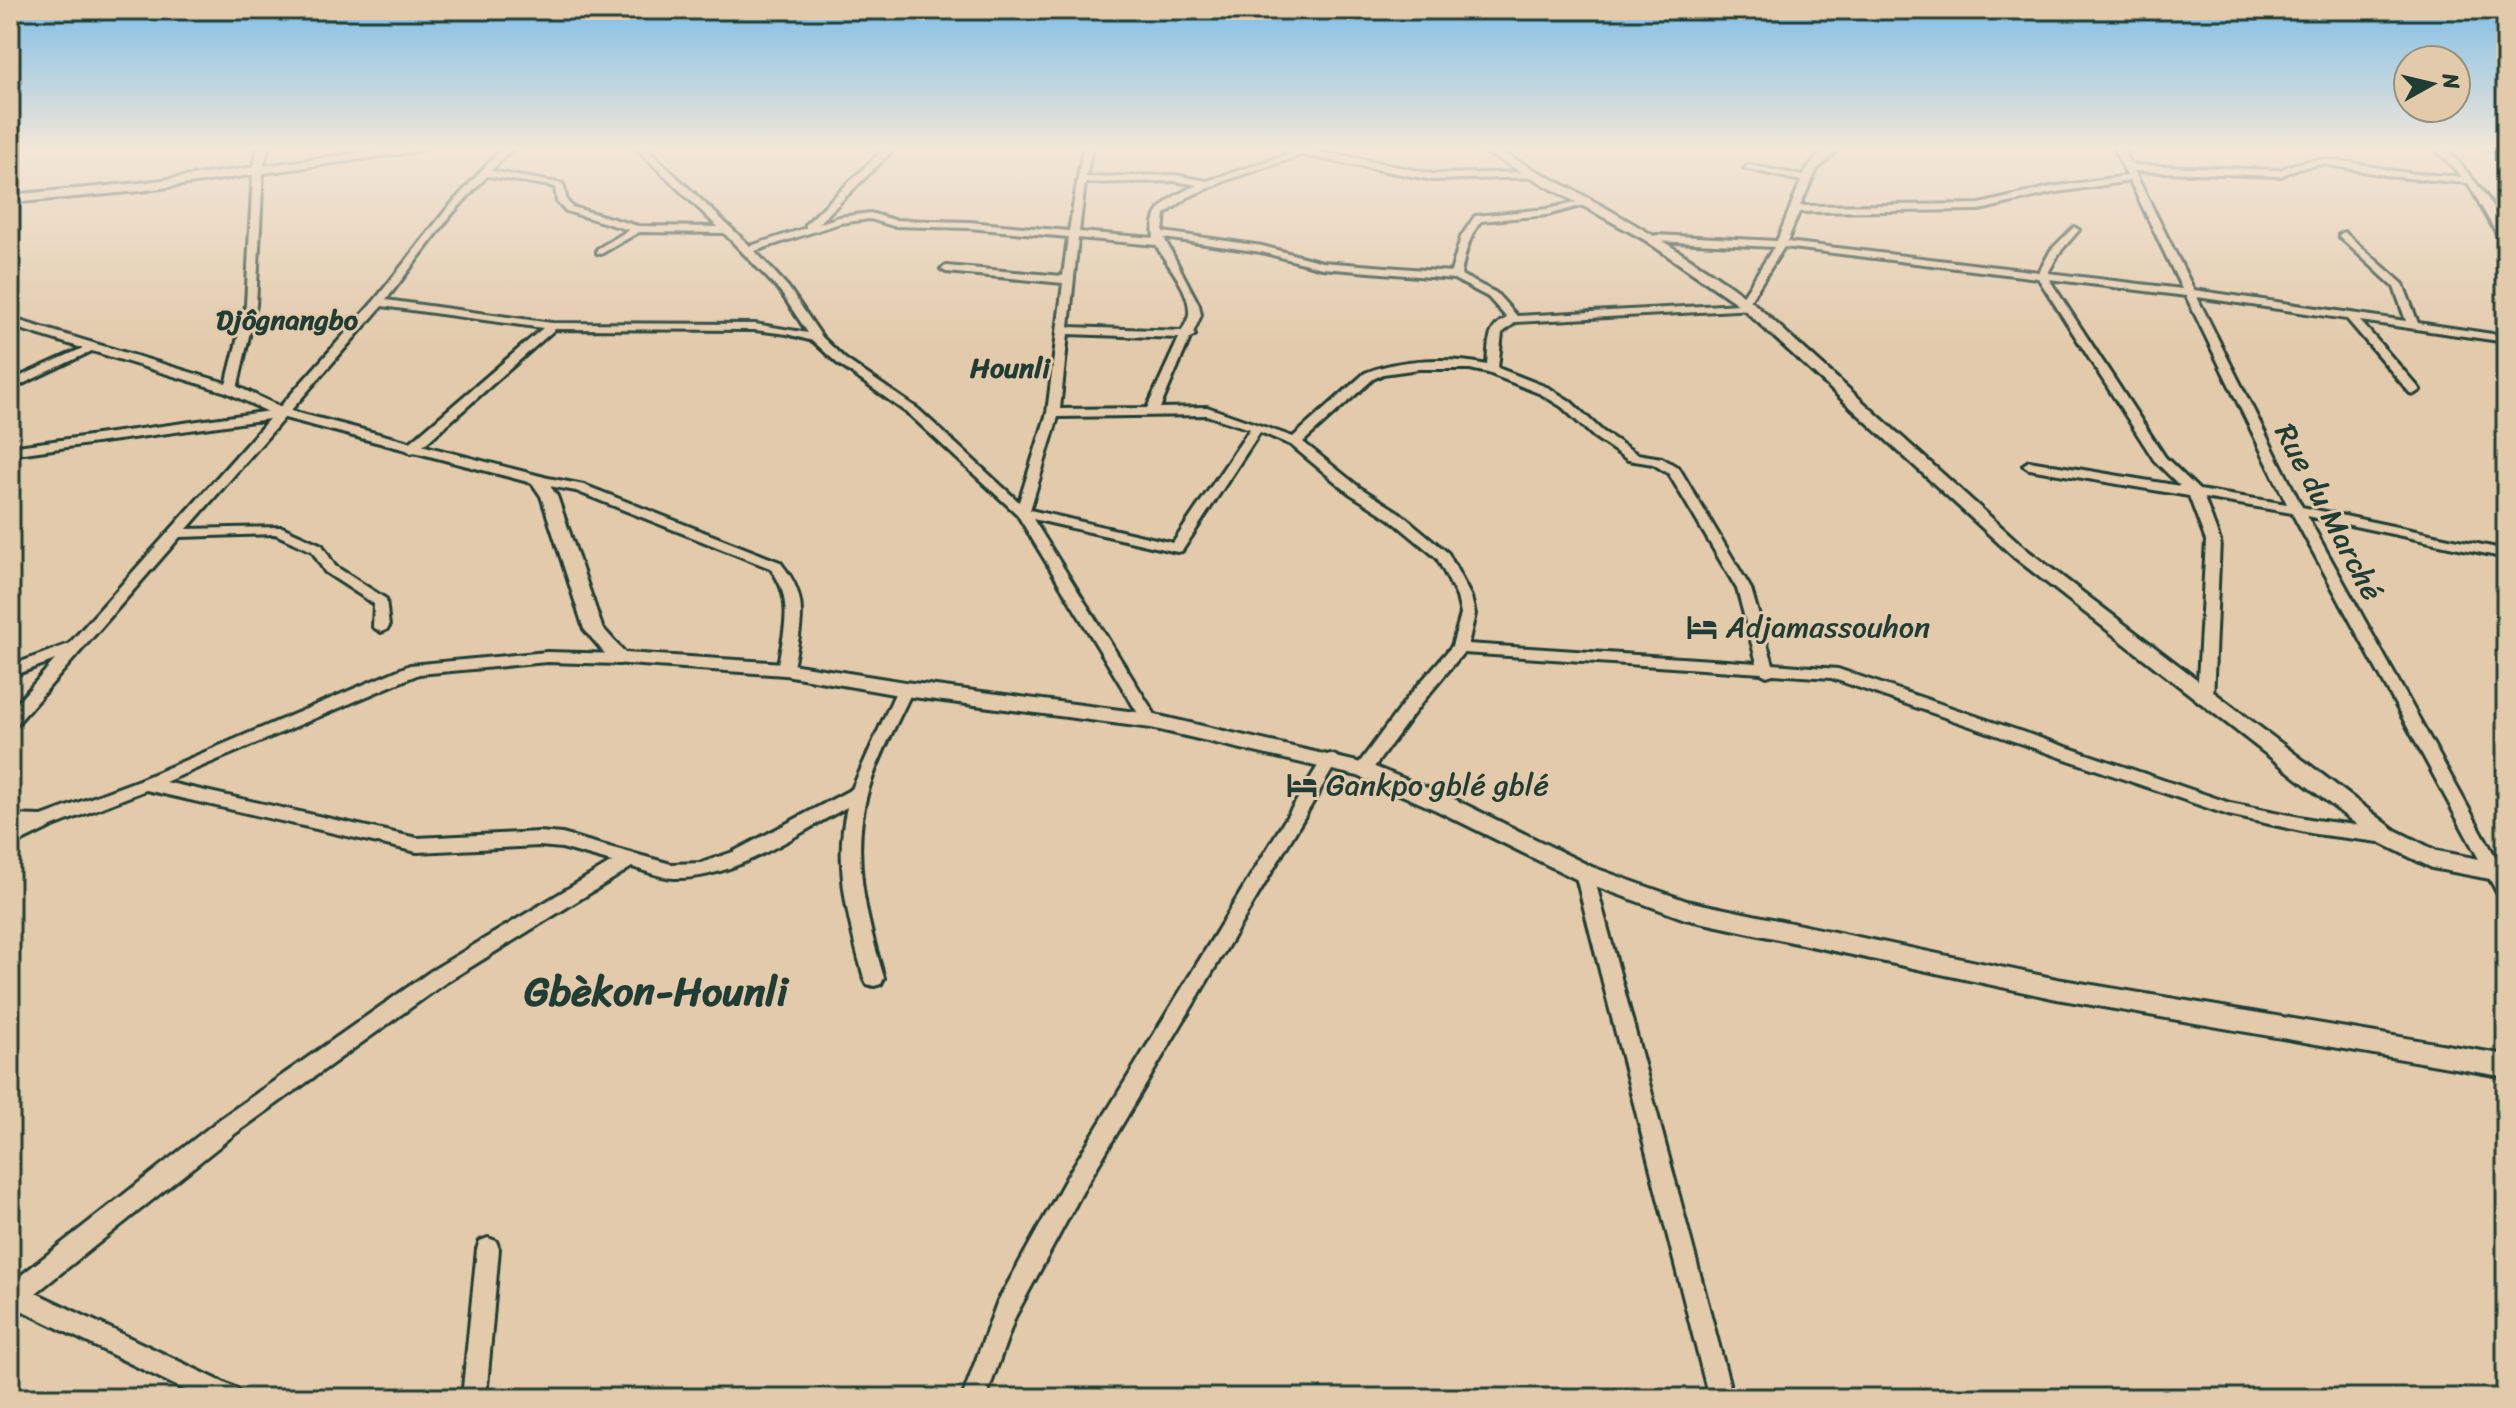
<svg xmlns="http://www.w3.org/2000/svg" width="2516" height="1408" viewBox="0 0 2516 1408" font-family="Sriracha,sans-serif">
	<rect width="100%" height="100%" fill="#e3caab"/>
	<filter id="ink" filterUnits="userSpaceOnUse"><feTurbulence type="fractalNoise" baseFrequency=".0125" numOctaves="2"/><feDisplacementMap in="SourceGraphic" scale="16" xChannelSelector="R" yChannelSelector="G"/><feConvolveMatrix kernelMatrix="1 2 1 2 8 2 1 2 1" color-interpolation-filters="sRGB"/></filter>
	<g filter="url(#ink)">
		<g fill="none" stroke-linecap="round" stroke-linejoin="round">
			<g stroke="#1f3d34" stroke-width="6">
				<g id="minor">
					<path d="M258,148H268L263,170L256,305L237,389L231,393L225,389L246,305L253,170Z"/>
					<path d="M502,148H512L491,171L563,184L567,201L572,207L638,226L718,227L636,148H646L750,246L806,228V224L885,148H895L818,224L839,217L870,213L894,220L969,222L1069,231L1083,148H1092L1086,177L1174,175L1207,181L1289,154L1284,151L1289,148L1346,156L1433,174L1538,172L1543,175L1541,177L1433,180L1301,155L1227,180L1188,197L1165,214L1163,232L1262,246L1322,262L1451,272L1461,237L1475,216L1547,209L1591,199V203L1547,215L1481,221C1469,236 1464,256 1461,275L1496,293L1517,316L1740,304L1739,302L1774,247L1656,241L1651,238L1656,235L1777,241L1801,181L1744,168L1749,165L1803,176C1812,162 1822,148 1840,148L1817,169L1800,206L1980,204L2051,187L2127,176L2114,148H2122L2131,165L2280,170C2319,151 2354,164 2394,171C2417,175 2440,175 2462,177L2435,148H2445C2466,170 2506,213 2506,244L2501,241L2468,183L2396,177L2324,164L2298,168L2281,176L2134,171L2194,290L2406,321L2394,287L2340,237L2339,235L2344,232L2403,284L2418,323L2506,336V342L2360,321L2418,387L2420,390L2414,394L2410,393L2347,319L2197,297L2302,507L2506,550V558L2307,516L2506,876V900L2500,898L2292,513L2204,498L2220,541L2213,698L2211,702H2199L2197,698L2206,541L2189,496L2029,469L2023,465L2029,461L2180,486L2154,460L2038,278L1784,247L1748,304L1754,305V309L1516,322L1502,333L1498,368L1549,388L1570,401L1602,431L1637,454L1662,458L1679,468L1751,589L1773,664L1838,669L2230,803L2315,820L2387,829L2393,831L2396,836L2393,841L2387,843L2315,834L2228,815L1831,678L1773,674L1767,676L1761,673L1463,653L1420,705L1369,774H1357L1355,770L1357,766L1408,697L1452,646L1461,614L1457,597L1437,558L1390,519L1349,493L1291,445L1260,432L1182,551L1177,552L1033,519L1159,721L1151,727L1145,725L1017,514L910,415L837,363L813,341L787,334L755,330L555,329L416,452L411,453L405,449L406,446L543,328L382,306L187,529L282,527L322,545L335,566L386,599L389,627L386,630L381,632L373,627L374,604L325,572L312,551L275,534L180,537L16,725L10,727V711L55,660L10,677V666L69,644L269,419L10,455V447L277,410L375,300L446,210ZM487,176L551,186L555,187L557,202L566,211L629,230L597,249V253L601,254L639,232L724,233L780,291L808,333L755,324L552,323L386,300L452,214ZM1174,181L1197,185C1173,196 1149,207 1154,238L1079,232L1085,183ZM2130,181L2182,289L2048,273L2059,253L2079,230L2074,227L2051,250L2039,272L1787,242L1799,212L1980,210L2051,193ZM870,219L893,226L969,228L1068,237L1063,276L946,266L941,269L946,272L1063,283L1047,413L1019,502L918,409L845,359L822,337L788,287L755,251L840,223ZM1078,238L1156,245C1166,264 1191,290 1189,314C1189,319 1184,326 1182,331L1069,327ZM1164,238L1261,252L1322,268L1454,279L1488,297L1507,318C1486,328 1489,345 1487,365C1450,357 1400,358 1365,373L1293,437L1207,407L1160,408L1190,338L1195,335L1193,333L1201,315L1199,305ZM2049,279L2186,296L2287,504L2199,490L2165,457ZM1068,334L1179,338L1147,408L1060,409ZM1419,369H1470L1488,373L1541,394L1562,407L1594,437L1628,460L1653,464L1669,474L1737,589L1757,663L1468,644L1475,614L1471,597L1448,553L1400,513L1359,487L1303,442L1373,379L1383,374ZM1206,415L1250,429L1173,543L1030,510L1058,417Z"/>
					<path d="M92,344L96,345V349L10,390V381Z"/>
					<path d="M538,476L584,485L780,562C804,591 804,612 797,647C795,656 794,665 791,673H779L777,669C784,633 795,599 770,568L576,491L533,483L531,480Z"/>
					<path d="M547,652L620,654L628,659L620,664L547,662L419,674L165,782L417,838L539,832L562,834L671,864L701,863L733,852L852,789L897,689L905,684L911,685L913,689C898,722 879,755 868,791C850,853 866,918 884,978L881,984L874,986L867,984L864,978C849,924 833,863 847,807C796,834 733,880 674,878C660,877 645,871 632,867L445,983L236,1133L36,1293L237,1389L240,1398H201L17,1308L10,1311V1284L220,1119L431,971L612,862L562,848L539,846L417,852L146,790L51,827L10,847V832L17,829H10V815L42,816L139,780L410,665Z"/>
					<path d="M1330,754L1336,756L1338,760L1084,1189L1015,1317L986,1398H962L997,1303L1068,1175L1324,756Z"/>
					<path d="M1584,866L1590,868L1593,873L1733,1398H1709L1575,873L1578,868Z"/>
					<path d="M488,1238L496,1241L499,1249L486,1398H462L477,1249L480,1241Z"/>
				</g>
			</g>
			<g stroke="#1f3d34" stroke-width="6">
				<g id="tertiary">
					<path d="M394,148H423L417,151L140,191L10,203V195L140,183Z"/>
					<path d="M1478,148H1492C1582,193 1668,240 1749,299L2027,550L2395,830L2437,851L2506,864V882L2432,868L2379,842L2015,558L1739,305L1645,240Z"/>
					<path d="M2485,148H2506V154L2487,150Z"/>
					<path d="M10,318L236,386L287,410L544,477L557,496L602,627L625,653L785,663L905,682L1151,714L1370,765L1452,798L1592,867L1687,901L2057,979L2506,1055V1077L2057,999L1685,919L1576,879L1436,810L1358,776L1151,728L905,696L785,675L613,663L584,629L541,496L532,483L277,416L226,392L10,326Z"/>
				</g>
			</g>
			<use href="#minor" fill="#e3caab" fill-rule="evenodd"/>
			<use href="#tertiary" fill="#e3caab" fill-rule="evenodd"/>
		</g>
	</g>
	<linearGradient id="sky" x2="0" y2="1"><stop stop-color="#80bee7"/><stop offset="0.43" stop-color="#f2e7d9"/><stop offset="1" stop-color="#f2e7d9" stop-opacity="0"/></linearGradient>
	<rect width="2516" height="345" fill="url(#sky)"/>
	<defs>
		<g id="hotel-bare" transform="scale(2.4)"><path d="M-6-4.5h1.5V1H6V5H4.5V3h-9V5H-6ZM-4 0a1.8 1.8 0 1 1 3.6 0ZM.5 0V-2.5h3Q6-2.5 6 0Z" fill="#1f3d34" stroke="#e3caab" stroke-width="2.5" paint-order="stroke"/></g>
	</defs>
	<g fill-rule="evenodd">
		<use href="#hotel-bare" x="1702" y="627"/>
		<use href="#hotel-bare" x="1302" y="785"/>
	</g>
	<g text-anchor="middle" stroke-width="6" stroke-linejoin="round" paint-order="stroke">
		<g font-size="28" font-weight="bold" fill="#1f3d34" stroke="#e3caab">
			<text x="287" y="329">Djôgnangbo</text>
			<text x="1010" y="377">Hounli</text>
		</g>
		<g font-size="30" fill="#1f3d34" stroke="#e3caab">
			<text transform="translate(2329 512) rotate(62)" y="10">Rue du Marché</text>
		</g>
		<g font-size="30" fill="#1f3d34" stroke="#e3caab" text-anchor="start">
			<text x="1726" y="637">Adjamassouhon</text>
			<text x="1326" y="795">Gankpo gblé gblé</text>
		</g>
		<g font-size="40" font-weight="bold" fill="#1f3d34" stroke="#e3caab">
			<text x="656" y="1005">Gbèkon-Hounli</text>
		</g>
	</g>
	<rect width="2516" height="1408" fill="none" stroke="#e3caab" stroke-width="40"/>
	<rect x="20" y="20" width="2476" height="1368" fill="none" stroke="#1f3d34" stroke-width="3" filter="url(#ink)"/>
	<g transform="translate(2432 84) rotate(82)"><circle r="38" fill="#e3caab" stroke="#95927b" stroke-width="2"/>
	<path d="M0-6L14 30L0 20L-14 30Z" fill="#1f3d34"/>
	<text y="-12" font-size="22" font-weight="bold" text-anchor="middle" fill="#1f3d34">N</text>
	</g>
</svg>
